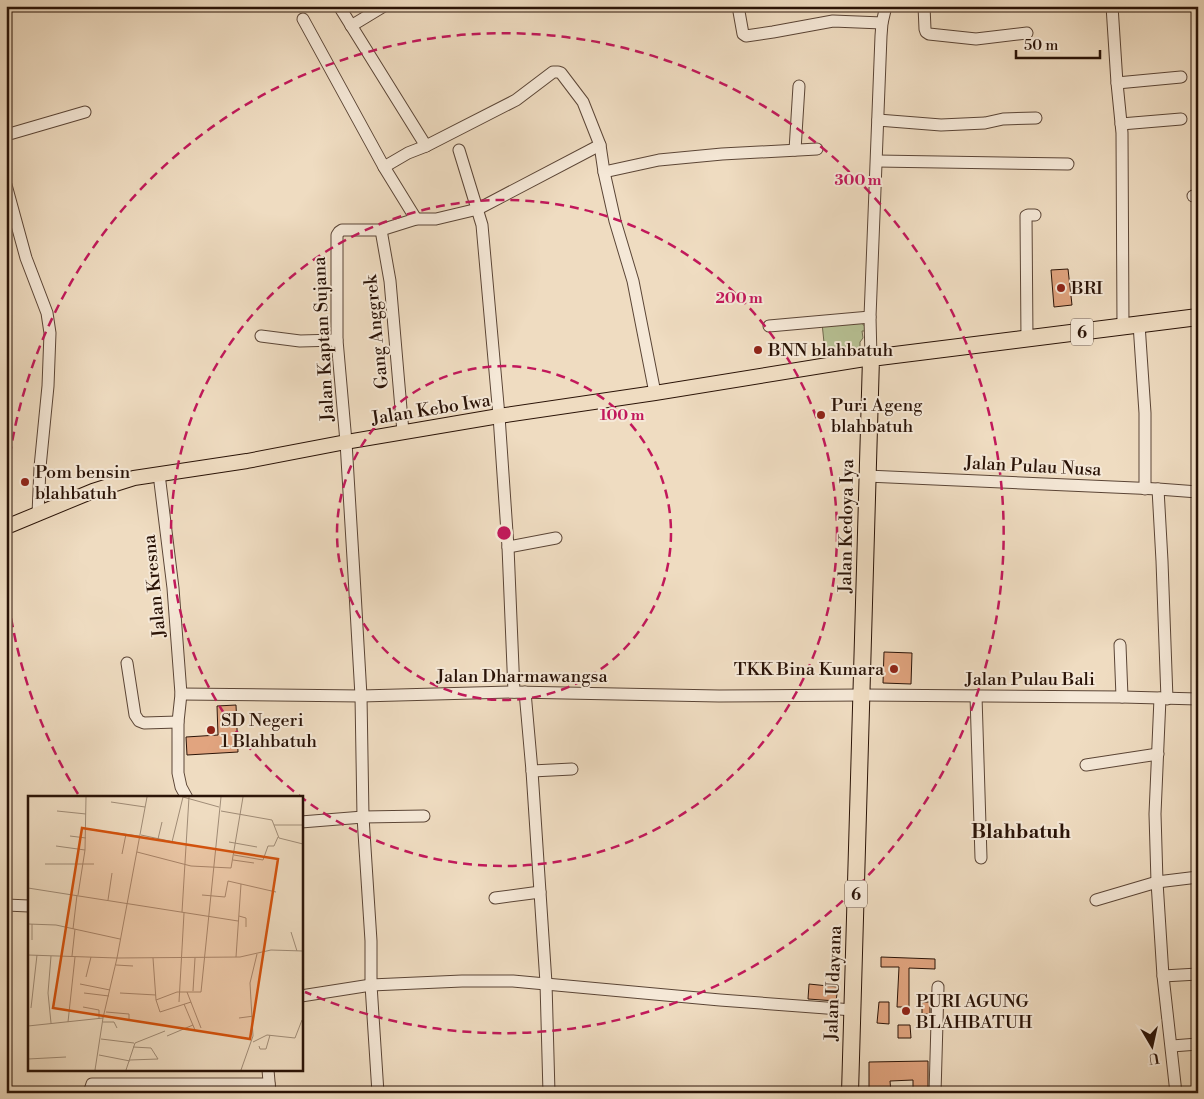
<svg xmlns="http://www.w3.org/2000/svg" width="1204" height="1099" viewBox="0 0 1204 1099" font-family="'Libre Bodoni',serif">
	<rect width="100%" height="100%" fill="#efdcc1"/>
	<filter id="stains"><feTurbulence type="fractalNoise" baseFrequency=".004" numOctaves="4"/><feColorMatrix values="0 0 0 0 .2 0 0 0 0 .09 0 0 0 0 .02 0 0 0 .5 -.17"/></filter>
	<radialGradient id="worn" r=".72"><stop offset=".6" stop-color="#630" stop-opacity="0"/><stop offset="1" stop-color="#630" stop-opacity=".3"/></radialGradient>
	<path fill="#b7c194" stroke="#706a4e" d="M863,319V325H866L867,331H862L863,338L860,342V350L850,358L826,362L822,323Z"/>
	<g fill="#e1a47f" stroke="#2a1307">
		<path d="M1068,269L1072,305L1054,307L1051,270Z"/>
		<path d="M884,652L912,653L911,684L883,683Z"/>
		<path d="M236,705L238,752L187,755L186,737L218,735L217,706Z"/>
		<path d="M881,957L935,959V969L909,968V1007H897L899,967H881Z"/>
		<path d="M809,984L838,987L836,1001L808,999Z"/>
		<path d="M879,1002H889V1024L877,1023Z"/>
		<rect x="922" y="1002" width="8" height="12"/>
		<path d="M898,1025H910L911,1038H898Z"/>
		<path d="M928,1061V1093H913V1080L890,1081L891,1093H869V1062Z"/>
	</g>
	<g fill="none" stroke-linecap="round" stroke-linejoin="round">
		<g stroke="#5b4536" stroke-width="13">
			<g id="minor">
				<path d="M339,6L426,146"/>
				<path d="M738,6L743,34L746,36L773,32L833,21L882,23"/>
				<path d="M924,6L925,29L926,32L929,34L976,39L1027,33"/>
				<path d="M1112,6L1117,83L1122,133L1123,326"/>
				<path d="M303,19L384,167L416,219"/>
				<path d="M351,26L384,6"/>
				<path d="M1117,83L1181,77"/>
				<path d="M878,120L941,125L985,123L1003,119L1036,118"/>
				<path d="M1121,124L1181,119"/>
				<path d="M6,135L85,112"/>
				<path d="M459,150L482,225L499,416L508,547L514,692"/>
				<path d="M795,150L799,86"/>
				<path d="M877,161L1068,164"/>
				<path d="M384,167L408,153L426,146L516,100L553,72H558L561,73L583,102L600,145L604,172L615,221L633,281L655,393"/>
				<path d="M604,172L659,160L722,154L817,149"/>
				<path d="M6,185L26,258L47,313L50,333L48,386L40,467L38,514"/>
				<path d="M1193,196H1198"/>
				<path d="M381,230L390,281L403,432"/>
				<path d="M1139,324L1145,413V489"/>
				<path d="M769,326L870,317"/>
				<path d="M261,336L300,341L337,340"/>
				<path d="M1027,339L1026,216L1028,215H1035"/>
				<path d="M871,358L870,317L881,36L882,23L886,6"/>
				<path d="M159,474L173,588L181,694L178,722V773L181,787L187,798"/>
				<path d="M867,476L1158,489L1198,492"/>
				<path d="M1158,489L1162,561L1167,699"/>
				<path d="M508,547L556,538"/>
				<path d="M1120,645L1122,697"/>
				<path d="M127,663L135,715L139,721L144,723L178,722"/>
				<path d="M525,692L532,771L546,983L549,1093"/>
				<path d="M181,694L361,696L514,692L719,696L862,695L1122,697L1198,699"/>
				<path d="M976,696L981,858"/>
				<path d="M1160,698L1155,814L1157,882L1163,976L1176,1093"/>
				<path d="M1086,765L1158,754"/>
				<path d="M532,771L572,769"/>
				<path d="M301,822L363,817L424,816"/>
				<path d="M495,898L540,892"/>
				<path d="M1096,900L1157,882L1198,877"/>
				<path d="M6,905L29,906"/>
				<path d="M1163,976L1198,974"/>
				<path d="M301,996L371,985L462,981H513L720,1000L853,1010"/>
				<path d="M1172,1046L1198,1044"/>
				<path d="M268,1070L270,1093"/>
				<path d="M89,1093L92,1084H269"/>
				<path d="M378,1093L371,985V941L363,817L361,696L354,575L346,442L337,340V235L339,232L342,230H381L416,219H436L478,209L600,145"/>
				<path d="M935,1093L938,987"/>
			</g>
		</g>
		<g stroke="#2a1307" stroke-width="16">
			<path id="major" d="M6,527L93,491L134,478L247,461L346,442L499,416L655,393L871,358"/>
		</g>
		<g stroke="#2a1307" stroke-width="18">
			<path id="highway" d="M850,1093L871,358L1198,317"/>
		</g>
		<use href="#minor" stroke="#f5e8d7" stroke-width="11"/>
		<use href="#major" stroke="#efdcc1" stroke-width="14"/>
		<use href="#highway" stroke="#efdcc1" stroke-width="16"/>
	</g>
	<g fill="none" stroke="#c2185b" stroke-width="2.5" stroke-dasharray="9 6">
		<circle cx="504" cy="533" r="167"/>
		<circle cx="504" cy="533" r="333"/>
		<path d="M78 794A500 500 0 0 1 6 581M6 485A500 500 0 1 1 305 992"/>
	</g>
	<g fill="#8f2418" stroke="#f5e8d7" stroke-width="2">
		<circle cx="1061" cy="288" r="5"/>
		<circle cx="758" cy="350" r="5"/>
		<circle cx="821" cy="415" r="5"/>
		<circle cx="25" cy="482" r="5"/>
		<circle cx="894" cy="669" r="5"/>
		<circle cx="211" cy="730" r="5"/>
		<circle cx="906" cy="1011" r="5"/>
	</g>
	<g text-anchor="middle" stroke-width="4" stroke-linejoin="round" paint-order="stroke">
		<g fill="#f5e8d7" stroke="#675345" stroke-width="1">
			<rect x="1071" y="318.5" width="22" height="27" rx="4"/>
			<rect x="845" y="880.5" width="22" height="27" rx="4"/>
		</g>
		<g font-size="16" font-weight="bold" fill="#2a1307">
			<text x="1082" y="338">6</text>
			<text x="856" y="900">6</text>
		</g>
		<g font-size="18" fill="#2a1307" stroke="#f5e8d7" text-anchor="start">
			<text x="1071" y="294">BRI</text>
			<text x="768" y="356">BNN blahbatuh</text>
			<text x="831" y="411">Puri Ageng<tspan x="831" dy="21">blahbatuh</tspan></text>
			<text x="35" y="478">Pom bensin<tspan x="35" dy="21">blahbatuh</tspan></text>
			<text x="884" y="675" text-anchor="end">TKK Bina Kumara</text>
			<text x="221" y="726">SD Negeri<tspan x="221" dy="21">1 Blahbatuh</tspan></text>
			<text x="916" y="1007">PURI AGUNG<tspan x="916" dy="21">BLAHBATUH</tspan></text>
		</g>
		<g font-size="18" fill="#2a1307" stroke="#f5e8d7">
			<text transform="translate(376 332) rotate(-96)" y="6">Gang Anggrek</text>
			<text transform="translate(323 339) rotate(-93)" y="6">Jalan Kaptan Sujana</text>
			<text transform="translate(431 409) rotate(-9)" y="6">Jalan Kebo Iwa</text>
			<text transform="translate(1033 466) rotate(3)" y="6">Jalan Pulau Nusa</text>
			<text transform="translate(846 526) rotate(-89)" y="6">Jalan Kedoya Iya</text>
			<text transform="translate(154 586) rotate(-96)" y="6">Jalan Kresna</text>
			<text x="522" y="682">Jalan Dharmawangsa</text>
			<text x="1030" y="685">Jalan Pulau Bali</text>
			<text transform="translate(833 983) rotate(-88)" y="6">Jalan Udayana</text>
		</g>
		<g font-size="20" font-weight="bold" fill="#2a1307" stroke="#f5e8d7">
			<text x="1021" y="838">Blahbatuh</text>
		</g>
	</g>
	<g transform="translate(28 796)">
		<rect width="275" height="275" fill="#efdcc1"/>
		<path fill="none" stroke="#a08c77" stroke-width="1" d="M83,6L117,11M29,15L58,18M193,15L244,24L251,42L275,48M246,29H275M58,33L111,40M113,39L160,49M42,40L58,42M130,43L134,26M144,46L155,1L191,11M201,46L229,51M28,50L57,54M109,56L163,70L203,72L215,1M94,58L98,38M206,59L235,64L240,50H246L250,41M205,64L226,67M17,68H66M0,92L210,125M50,99L57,54L58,1M174,99L197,101L200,85L248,96M80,104L84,77M154,116L161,1M211,120L218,122V131M0,128L28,129L92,143M45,133L49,99M263,136L269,155M4,144V128M0,159L89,162L119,1M44,160L47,133M208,161L213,88M89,162L212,161L243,154L275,155M125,162L128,204L132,216L163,206M88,169L105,170M58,181L63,161M52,188L82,194M165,195L167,162M159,196L173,232M56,197L81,200M92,197L128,199M128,204L149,196H173L193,1M151,206L156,117M156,208L167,234M55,211L71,214V223M3,212L9,159M78,216L101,218V224M75,222L89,162M211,222L226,220M40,226L47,161M75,226H86L89,232M23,227L20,197L23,160M0,230L75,222M139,240L165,229M267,242L274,224M73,243L106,247M225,246L239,239L267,242M231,250L232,253H238L242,239M71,259L102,265M0,263L38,261M102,264L130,263L123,252L105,251M67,274L75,222M98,274L107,247L137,235M213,274L225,240L222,187L229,158"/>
		<path fill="#d5520c" fill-opacity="0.15" stroke="#d5520c" stroke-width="2.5" d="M54,32L250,63L222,243L25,212Z"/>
		<rect width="275" height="275" fill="none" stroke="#2a1307" stroke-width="2.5"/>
	</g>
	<circle cx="504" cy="533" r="8" fill="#c2185b" stroke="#f5e8d7" stroke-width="2.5"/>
	<g font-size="15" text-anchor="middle" font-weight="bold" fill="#c2185b" stroke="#f5e8d7" stroke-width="4" stroke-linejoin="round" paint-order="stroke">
		<text x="858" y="185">300 m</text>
		<text x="739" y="303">200 m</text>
		<text x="622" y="420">100 m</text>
	</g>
	<rect width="1204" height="1099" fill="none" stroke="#efdcc1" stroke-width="25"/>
	<rect x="8" y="8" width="1189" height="1084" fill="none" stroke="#2a1307" stroke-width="2.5"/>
	<rect x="12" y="12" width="1179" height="1074" fill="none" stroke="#2a1307"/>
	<g transform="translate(1152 1046) rotate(171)" stroke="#f5e8d7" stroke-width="4" paint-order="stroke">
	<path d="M0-4L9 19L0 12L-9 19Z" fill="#2a1307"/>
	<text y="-8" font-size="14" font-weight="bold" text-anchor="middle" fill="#2a1307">U</text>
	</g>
	<path d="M1016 50v8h84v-8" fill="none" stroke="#2a1307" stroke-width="2.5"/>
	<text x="1024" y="50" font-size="15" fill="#2a1307" stroke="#f5e8d7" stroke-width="4" paint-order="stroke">50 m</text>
	<rect width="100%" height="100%" filter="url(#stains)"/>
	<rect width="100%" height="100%" fill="url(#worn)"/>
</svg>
